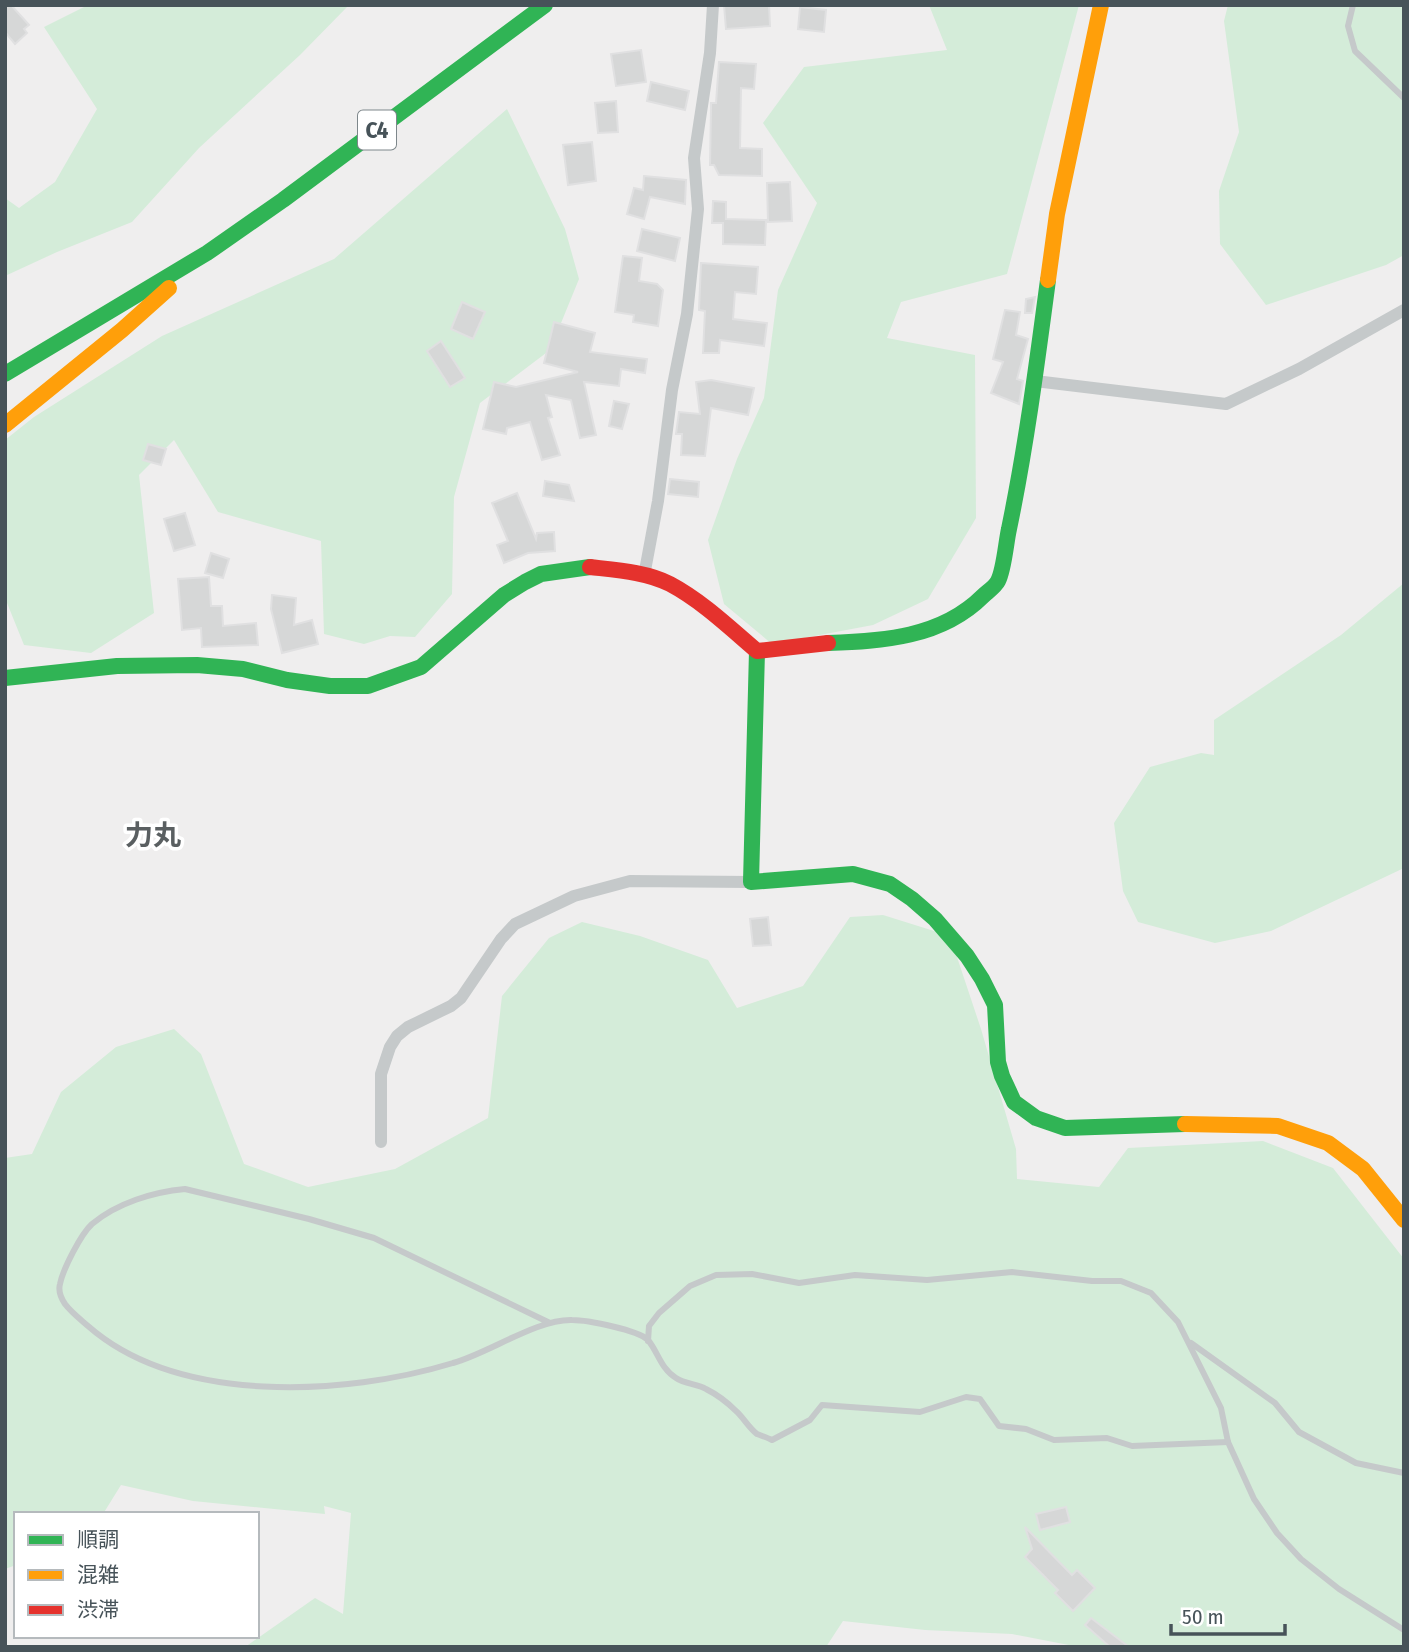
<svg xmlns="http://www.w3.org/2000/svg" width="1409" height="1652" viewBox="0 0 1409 1652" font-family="'Fira Sans Condensed','Noto Sans JP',sans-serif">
	<rect width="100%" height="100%" fill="#efeeee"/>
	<g fill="#d4ecd9">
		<path d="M88,5H349L300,55L199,148L132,222L57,252L5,276V198L19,208L55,182L97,109L44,27Z"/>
		<path d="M929,5H1079L1007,274L901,302L887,338L975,355L976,518L928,599L873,625L772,644L724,604L708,540L737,459L764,398L778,290L817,203L763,123L804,67L947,50Z"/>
		<path d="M1228,5H1404V255L1386,265L1266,305L1220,244L1219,191L1239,132L1224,21Z"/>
		<path d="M507,109L565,229L579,279L550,350L480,403L454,497L452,594L415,637L390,636L364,644L324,634L321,541L218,512L174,440L139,475L154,613L91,653L24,645L5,598V440L34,417L162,336L334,259Z"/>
		<path d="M1404,583V868L1271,931L1215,943L1138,922L1123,891L1114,823L1150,767L1201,753L1214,755V720L1341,635Z"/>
		<path d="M883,915L950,936L981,1029L1016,1149L1017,1179L1099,1187L1128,1148L1263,1141L1333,1168L1404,1259V1647H1079L1012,1634L925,1630L843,1621L826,1647H245L315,1598L343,1614L351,1513L324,1506L325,1514L193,1501L121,1485L103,1514H16V1565L5,1569V1158L32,1154L61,1092L116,1047L174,1029L201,1054L244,1164L308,1187L395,1169L488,1118L502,996L549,938L582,922L640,936L708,960L737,1008L803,986L850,917Z"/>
	</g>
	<g fill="#d6d7d7" stroke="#e0e0e1" stroke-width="2">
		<path d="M5,5H11L29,25L24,29L27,33L15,44L5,32Z"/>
		<path d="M724,5H769L770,26L726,29Z"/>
		<path d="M800,7L826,10L824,32L798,29Z"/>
		<path d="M641,50L646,82L616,86L611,54Z"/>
		<path d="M719,62L756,64L754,89L741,88L740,148L762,149V176L719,175L714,165H710L711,108V103H716Z"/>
		<path d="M651,82L689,91L685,110L647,101Z"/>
		<path d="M616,101L618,132L598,133L595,103Z"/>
		<path d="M592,142L596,181L568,185L563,145Z"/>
		<path d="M644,176L686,180L685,204L650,197L644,219L627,214L634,188L643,190Z"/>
		<path d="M790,182L792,221L768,222L767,183Z"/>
		<path d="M713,201L726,202V219L766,220L765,245L723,244V223H712Z"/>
		<path d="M642,229L680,238L675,261L637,251Z"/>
		<path d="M623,256L642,258L639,281L657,284L663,290L658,326L633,322L634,315L615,312Z"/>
		<path d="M701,263L758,267L756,294L735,292L733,319L767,323L764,346L720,340L719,353H703L705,311L699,310Z"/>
		<path d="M1035,297L1032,313H1025L1026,299Z"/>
		<path d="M462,302L485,312L473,339L451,329Z"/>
		<path d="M1005,310L1020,312L1016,335L1028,339L1017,379L1023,381L1019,404L991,393L1003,362L993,359Z"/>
		<path d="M554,322L595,333L590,352L647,359L645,373L621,369L619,386L584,382L596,435L580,438L571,400L546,395L552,417L548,418L560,455L542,460L530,422L507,428L506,434L483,429L494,382L516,387L578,372L544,363Z"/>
		<path d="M441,341L465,378L450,387L427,351Z"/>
		<path d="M711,380L754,388L748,415L711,408L705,456L681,455L682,434H676L679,412L700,414L696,382Z"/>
		<path d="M614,401L629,404L622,429L609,426Z"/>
		<path d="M148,444L166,449L161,465L143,460Z"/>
		<path d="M670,479L699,482L698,497L668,494Z"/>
		<path d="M545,481L569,485L574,501L543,496Z"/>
		<path d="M517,493L536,539L537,533L554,532L555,551L528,553L504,563L497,545L508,541L492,503Z"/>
		<path d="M185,513L195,545L174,551L164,519Z"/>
		<path d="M211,553L229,559L223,578L205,573Z"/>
		<path d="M209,577L211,606H222L223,626L256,623L258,645L202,647L201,628L182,630L178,579Z"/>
		<path d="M272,595L296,598L294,625L312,620L318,644L282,653L271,609Z"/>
		<path d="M768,917L771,945L753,946L750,919Z"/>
		<path d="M1066,1507L1070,1522L1040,1530L1036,1514Z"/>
		<path d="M1025,1527L1072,1575L1077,1570L1095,1588L1073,1611L1055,1593L1058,1590L1025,1557L1032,1549Z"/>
		<path d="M1091,1618L1129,1647H1110L1085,1625Z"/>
	</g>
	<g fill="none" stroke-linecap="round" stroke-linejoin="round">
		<g stroke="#c5c9ca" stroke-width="6">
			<path d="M1353,5L1348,26L1355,51L1404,98"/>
			<path d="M550,1323L374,1238L309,1219L185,1189C153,1192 117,1203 92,1224C81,1234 63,1269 60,1284C58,1291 61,1298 65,1304C71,1312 80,1319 88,1326C178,1405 345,1396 453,1363C489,1353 537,1319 572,1320C587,1320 638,1330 648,1340C658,1352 661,1369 676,1378C685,1384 697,1384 706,1389C716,1394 728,1403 736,1411C743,1417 749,1428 757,1434C762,1436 768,1438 772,1440L810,1420L822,1405L920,1412L966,1397L980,1399L999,1426L1026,1429L1054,1440L1107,1438L1132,1446L1228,1442"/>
			<path d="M648,1341L649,1326L659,1313L690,1286L716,1275L752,1274L799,1283L855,1275L927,1280L1012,1272L1092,1281H1121L1151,1293L1178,1322L1221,1408L1228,1442L1254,1499L1277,1533L1301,1559L1339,1589L1404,1630"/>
			<path d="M1191,1343L1275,1403L1299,1432L1356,1463L1404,1473"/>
		</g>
		<g stroke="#c5c9ca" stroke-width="12">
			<path d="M1035,381L1226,404L1299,369L1404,310"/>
			<path d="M644,576L658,501L672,390L687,314L698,209L694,158L710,53L713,5"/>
			<path d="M381,1142V1074L390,1047L397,1036L408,1027L451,1006L461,998L501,939L515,924L574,896L630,881L751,882"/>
		</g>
		<g stroke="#30b455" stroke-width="16">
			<path d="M5,374L207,253L283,200L545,5"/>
			<path d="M828,643C882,641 941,638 983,596C987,592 995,587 998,581C1004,570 1006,542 1009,529C1026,447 1037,363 1048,280"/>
			<path d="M757,651L751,882L853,874L890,884L912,899L935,919L967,956L982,979L995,1005L998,1062L1002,1076L1014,1102L1036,1118L1065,1128L1185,1124"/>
			<path d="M5,678L117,666L197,665L243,669L287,680L330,686H368L421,667L504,595L525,582L541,574L590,567"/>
		</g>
		<g stroke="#ff9f0a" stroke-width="16">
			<path d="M1048,280L1057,214L1101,5"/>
			<path d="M5,425L122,330L169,288"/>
			<path d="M1185,1124L1278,1126L1328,1143L1363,1169L1404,1220"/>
		</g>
		<path stroke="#e5322d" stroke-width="16" d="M590,567C616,570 647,572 670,584C702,601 730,628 757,651L828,643"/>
	</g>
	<g text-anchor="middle" stroke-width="7" stroke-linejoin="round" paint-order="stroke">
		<rect fill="#fff" stroke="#7e878b" stroke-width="2" x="358" y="110.5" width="38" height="39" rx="5"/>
		<g font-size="23" font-weight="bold" fill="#475359">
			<text x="377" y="138">C4</text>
		</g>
		<g font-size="28" font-weight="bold" fill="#5a5f61" stroke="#fff">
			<text x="153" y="845">力丸</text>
		</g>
	</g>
	<rect width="1409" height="1652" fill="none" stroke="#475359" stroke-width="14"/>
	<rect x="14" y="1512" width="245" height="126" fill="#ffffff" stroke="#b5babd" stroke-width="2"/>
	<rect x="28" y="1535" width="35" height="10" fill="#30b455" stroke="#b5babd" stroke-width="2"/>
	<text x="77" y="1547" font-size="21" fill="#475359">順調</text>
	<rect x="28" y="1570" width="35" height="10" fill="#ff9f0a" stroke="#b5babd" stroke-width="2"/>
	<text x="77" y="1582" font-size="21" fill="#475359">混雑</text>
	<rect x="28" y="1605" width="35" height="10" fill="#e5322d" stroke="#b5babd" stroke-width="2"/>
	<text x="77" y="1617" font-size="21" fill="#475359">渋滞</text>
	<path d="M1171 1624v10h114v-10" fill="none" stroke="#475359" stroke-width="3.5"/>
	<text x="1182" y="1624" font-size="21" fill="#475359" stroke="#ffffff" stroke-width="5" paint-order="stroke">50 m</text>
</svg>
